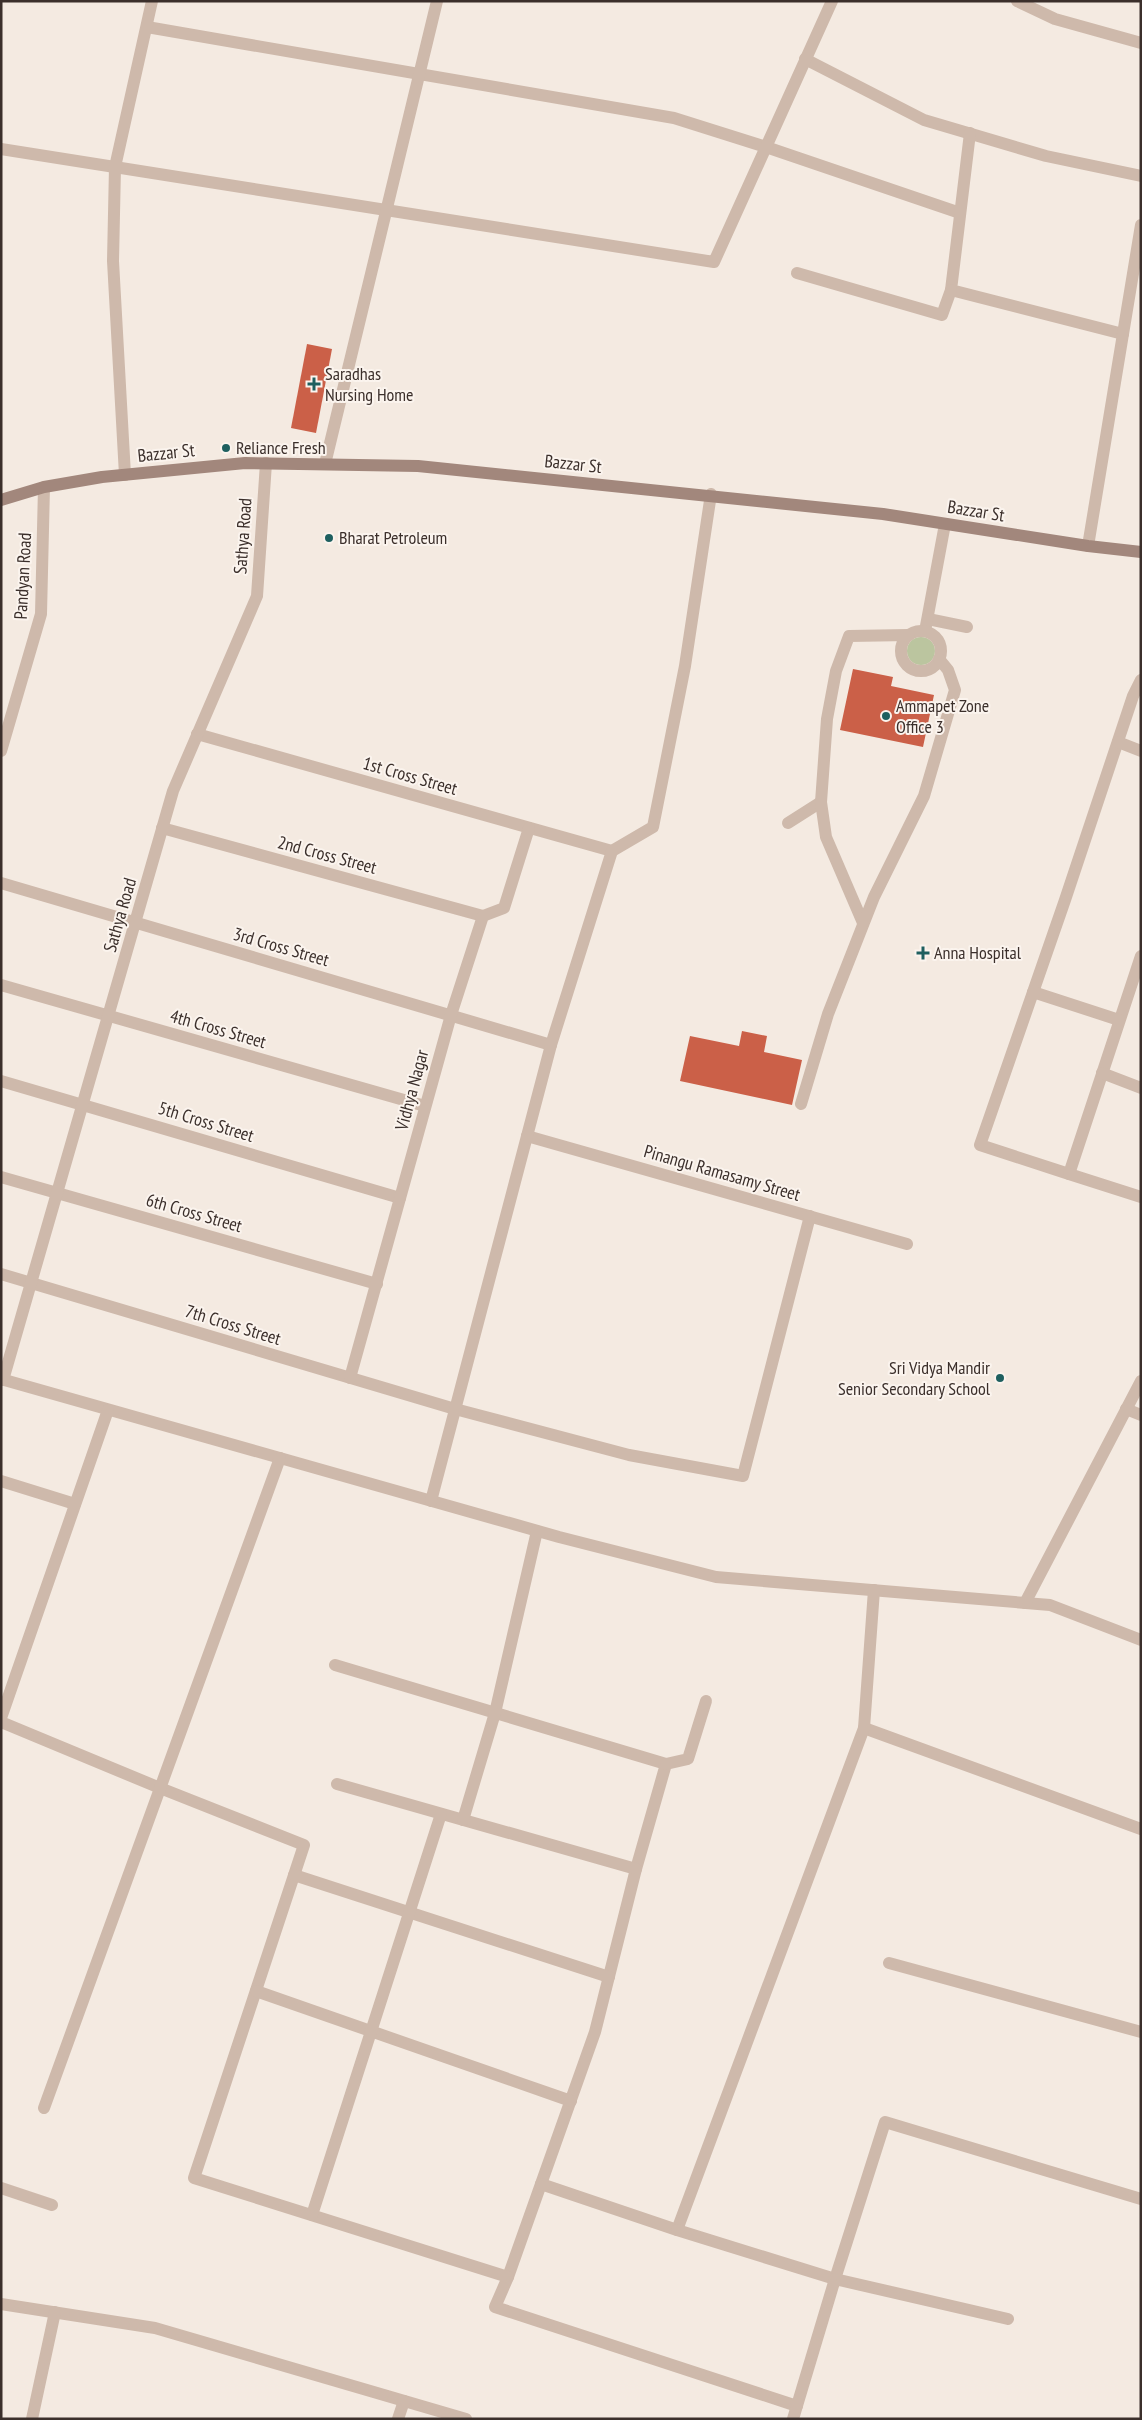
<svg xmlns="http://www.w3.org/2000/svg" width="1142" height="2420" viewBox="0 0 1142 2420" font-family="'PT Sans Narrow',sans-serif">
	<rect width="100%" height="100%" fill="#f4eae1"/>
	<circle fill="#bbc59f" cx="921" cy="651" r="14"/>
	<g fill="#cb6048">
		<path d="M307,344L332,349L316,433L291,428Z"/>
		<path d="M853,669L893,677L891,686L934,695L923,747L840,730Z"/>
		<path d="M742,1031L767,1036L764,1052L802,1060L792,1105L680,1081L690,1036L739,1046Z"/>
	</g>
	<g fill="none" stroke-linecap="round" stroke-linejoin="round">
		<g stroke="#ceb9ab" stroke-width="12">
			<path d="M1017,1L1055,19L1141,43"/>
			<path d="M147,27L674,118L766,147L960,213"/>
			<path d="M805,59L924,120L1046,156L1141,176"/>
			<path d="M970,133L951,290L1123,334"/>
			<path d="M1,149L714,262L832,1"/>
			<path d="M797,273L942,315L951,290"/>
			<path d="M325,464L437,1"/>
			<path d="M125,475L113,261L115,167L152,1"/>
			<path d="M1088,546L1141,225"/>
			<path d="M928,619L967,627"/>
			<path d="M925,631L945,524"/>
			<circle cx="921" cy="651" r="20"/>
			<path d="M1141,680L1133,696L1065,900L980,1145L1069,1174L1141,956"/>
			<path d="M197,734L612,851"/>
			<path d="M1118,742L1141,751"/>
			<path d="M1,751L41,614L44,487"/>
			<path d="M788,823L821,802"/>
			<path d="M162,828L483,916"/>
			<path d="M1,883L551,1045"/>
			<path d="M863,923L826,837L821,802L827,719L836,671L849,636L909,635"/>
			<path d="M1,985L425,1106"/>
			<path d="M1033,992L1119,1020"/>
			<path d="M1102,1073L1141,1088"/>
			<path d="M1,1081L400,1198"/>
			<path d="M801,1104L828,1014L874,897L924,796L955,690L948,670L939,659"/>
			<path d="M527,1136L907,1244"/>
			<path d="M1069,1174L1141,1197"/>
			<path d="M1,1177L377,1284"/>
			<path d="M1,1274L455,1409L629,1455L743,1476L810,1216"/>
			<path d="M350,1378L451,1015L483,916L504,908L529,828"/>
			<path d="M1,1379L559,1537L716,1577L1050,1605L1141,1640"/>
			<path d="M3,1380L173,791L257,596L266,463"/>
			<path d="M1126,1409L1141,1415"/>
			<path d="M1,1481L75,1504"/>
			<path d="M431,1501L551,1045L612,851L653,827L685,666L711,494"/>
			<path d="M1025,1603L1141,1381"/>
			<path d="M335,1665L666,1764L636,1869L595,2032L508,2277L495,2307L797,2406"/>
			<path d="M1,1718L108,1410"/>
			<path d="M1,1722L160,1788L304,1845L194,2178L508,2277"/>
			<path d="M864,1728L1141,1829"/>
			<path d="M666,1764L688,1759L706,1701"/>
			<path d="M337,1784L636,1869"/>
			<path d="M463,1820L495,1713L537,1531"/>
			<path d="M294,1875L609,1977"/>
			<path d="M889,1963L1141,2032"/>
			<path d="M256,1991L571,2101"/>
			<path d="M44,2108L280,1458"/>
			<path d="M541,2184L677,2230L864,1728L874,1590"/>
			<path d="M1,2188L52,2205"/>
			<path d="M312,2215L441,1814"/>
			<path d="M677,2230L835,2279L885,2122L1141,2199"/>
			<path d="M1,2304L155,2328L466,2419"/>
			<path d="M32,2419L55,2312"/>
			<path d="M398,2419L404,2401"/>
			<path d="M793,2419L835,2279L1008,2319"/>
		</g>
		<path stroke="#a2877c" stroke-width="12" d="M1,500L44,487L102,477L245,463L418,466L883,514L1088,546L1141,552"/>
	</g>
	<g fill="#1e5f5f" stroke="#fbf4ee" stroke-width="2">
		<path d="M311.5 376.5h5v5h5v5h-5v5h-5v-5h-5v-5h5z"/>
		<circle cx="226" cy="448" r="5"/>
		<circle cx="329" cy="538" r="5"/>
		<circle cx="886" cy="716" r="5"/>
		<path d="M920.5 945.5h5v5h5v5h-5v5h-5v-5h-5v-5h5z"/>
		<circle cx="1000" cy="1378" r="5"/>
	</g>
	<g text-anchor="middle" stroke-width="4" stroke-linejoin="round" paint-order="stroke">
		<g font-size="18" fill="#3b2f2b" stroke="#fbf4ee" text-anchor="start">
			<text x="325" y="380">Saradhas<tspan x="325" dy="21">Nursing Home</tspan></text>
			<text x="236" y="454">Reliance Fresh</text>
			<text x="339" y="544">Bharat Petroleum</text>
			<text x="896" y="712">Ammapet Zone<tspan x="896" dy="21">Office 3</tspan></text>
			<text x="934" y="959">Anna Hospital</text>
			<text x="990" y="1374" text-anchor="end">Sri Vidya Mandir<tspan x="990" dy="21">Senior Secondary School</tspan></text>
		</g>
		<g font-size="18" fill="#3b2f2b" stroke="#fbf4ee">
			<text transform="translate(166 453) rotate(-6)" y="6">Bazzar St</text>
			<text transform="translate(573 464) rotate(6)" y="6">Bazzar St</text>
			<text transform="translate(976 511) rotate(9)" y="6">Bazzar St</text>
			<text transform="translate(243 536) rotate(-86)" y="6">Sathya Road</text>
			<text transform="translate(23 576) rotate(-87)" y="6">Pandyan Road</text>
			<text transform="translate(410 776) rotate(16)" y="6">1st Cross Street</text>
			<text transform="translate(327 855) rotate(15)" y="6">2nd Cross Street</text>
			<text transform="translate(120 915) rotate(-74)" y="6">Sathya Road</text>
			<text transform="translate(281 947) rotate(16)" y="6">3rd Cross Street</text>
			<text transform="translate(218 1029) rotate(16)" y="6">4th Cross Street</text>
			<text transform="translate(412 1090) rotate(-75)" y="6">Vidhya Nagar</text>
			<text transform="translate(206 1122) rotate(17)" y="6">5th Cross Street</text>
			<text transform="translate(722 1173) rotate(16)" y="6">Pinangu Ramasamy Street</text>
			<text transform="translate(194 1213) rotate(16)" y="6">6th Cross Street</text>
			<text transform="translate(233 1325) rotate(17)" y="6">7th Cross Street</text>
		</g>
	</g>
	<rect width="1142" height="2420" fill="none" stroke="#3b2f2b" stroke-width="5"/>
</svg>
